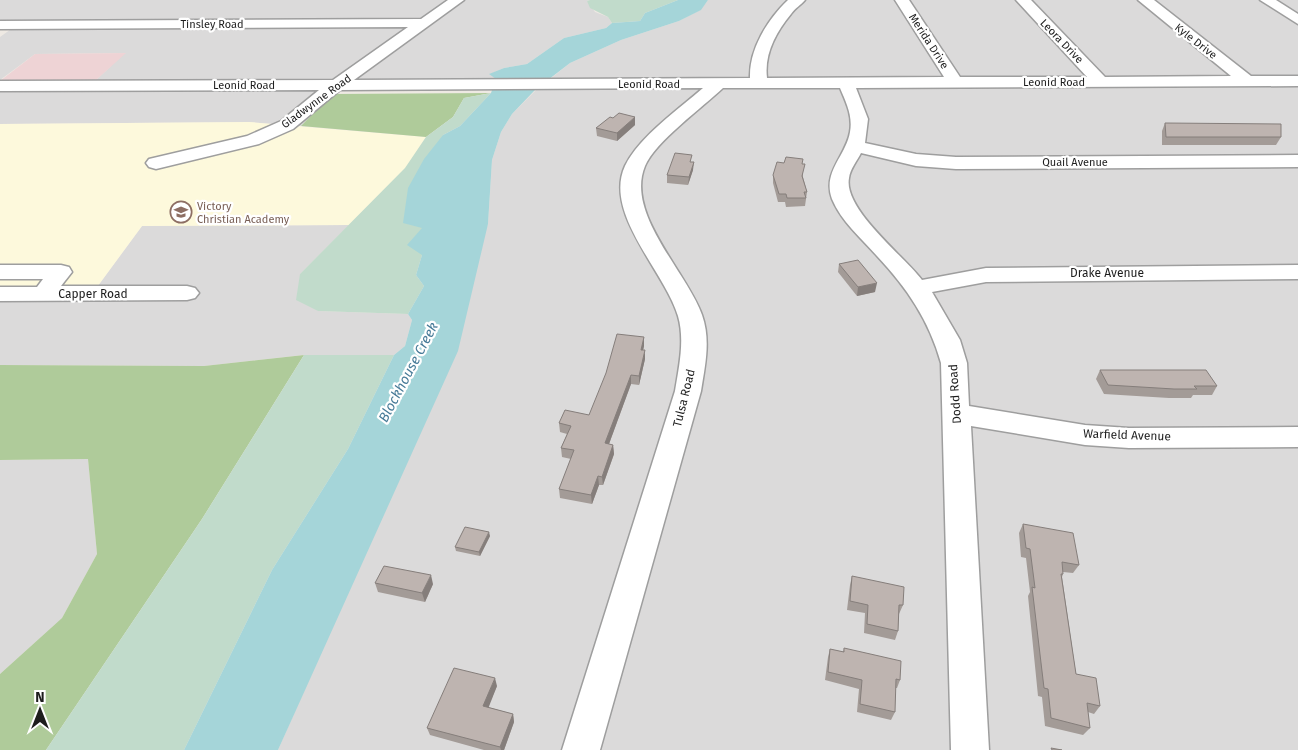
<svg xmlns="http://www.w3.org/2000/svg" width="1298" height="750" viewBox="0 0 1298 750" font-family="'Fira Sans',sans-serif">
	<rect width="100%" height="100%" fill="#eee9e3"/>
	<g fill="#dbdada">
		<path d="M0,0H590L587,1L595,12L608,17L612,23L606,28L564,38L527,64L504,68L490,74L497,79L95,81L125,53L35,54L0,80V37L14,27H0Z"/>
		<path d="M708,0H1298V77L550,79L570,63L621,40L679,21L700,10Z"/>
		<path d="M1298,87V750H278L325,643L488,224L492,160L501,132L512,114L537,89Z"/>
		<path d="M336,90L301,126L249,122L0,124V92Z"/>
		<path d="M349,225L300,274L318,311L408,314L412,320L405,346L394,355H303L204,366L0,365V298H89L142,226Z"/>
		<path d="M88,459L97,554L62,618L0,674V460Z"/>
	</g>
	<path fill="#eed3d5" d="M126,53L95,81H0L35,54Z"/>
	<path fill="#fdf9dc" d="M249,122L426,137L406,168L349,225L142,226L89,298H0V124Z"/>
	<g fill="#afcb9a">
		<path d="M491,93L464,98L453,117L426,137L301,126L332,94Z"/>
		<path d="M304,355L202,519L46,750H0V674L62,618L97,554L88,459L0,460V365L204,366Z"/>
	</g>
	<g fill="#c1dbcb">
		<path d="M590,0H678L645,13L640,21L612,23L608,17L590,8L587,1Z"/>
		<path d="M491,93L460,126L443,135L422,228V255L416,275L424,286L408,314L318,311L296,300L300,274L405,168L426,137L453,117L464,98Z"/>
		<path d="M304,355H394L348,449L272,570L184,750H46L202,519Z"/>
	</g>
	<path fill="#a5d5d9" d="M678,0H708L701,10L679,21L621,40L570,63L535,90L512,114L501,132L492,160L488,224L458,351L278,750H184L272,570L348,449L394,355L405,346L412,320L408,314L424,286L416,275L422,255L407,245L422,228L403,223L408,188L424,159L443,135L460,126L491,93L496,79L489,74L504,68L527,64L564,38L606,28L612,23L640,21L645,13Z"/>
	<g fill="none" stroke-linecap="round" stroke-linejoin="round">
		<g stroke="#9e9e9e" stroke-width="3">
			<g id="minor">
				<path d="M448,0H464L354,80L750,78C749,49 768,19 788,0H805C801,5 795,8 791,14C776,32 764,54 767,78L944,77L895,0H909L960,77H1087L1016,0H1031L1105,77L1231,76L1138,0H1154L1251,76H1298V86L856,88L868,119L865,143L916,154L956,157L1298,155V167L956,169L916,166L861,153C857,161 850,169 849,178C843,209 904,256 922,280L986,268L1298,265V279L986,282L932,292L960,340L967,363L969,406L1085,425L1129,428L1298,427V447L1129,448L1085,445L971,426L989,750H951L941,363C929,320 907,288 877,256C861,238 841,221 832,199C822,172 846,156 850,132C853,116 846,102 840,88H723C703,107 655,142 645,166C625,214 687,272 702,315C711,340 705,366 701,391L600,750H562L675,391C679,367 685,340 678,316C665,272 603,213 625,166C639,137 679,109 703,88L340,90L293,129L259,144L156,169L149,167L146,163L149,159L247,136L281,121L319,90L0,91V81L333,80L408,27L0,29V21L421,19Z"/>
				<path d="M1260,0H1276L1298,14V24Z"/>
				<path d="M0,265H61L69,267L72,272L61,286H187L195,288L199,293L195,298L187,300L0,301V287H37L43,279H0Z"/>
			</g>
		</g>
		<use href="#minor" fill="#fff" fill-rule="evenodd"/>
	</g>
	<g fill="#a39b97">
		<path d="M1165,123L1281,137L1276,145H1162V131Z"/>
		<path d="M635,125L617,141L597,136L596,128Z"/>
		<path d="M692,162L693,170L688,185L667,183V175Z"/>
		<path d="M802,164L803,177L807,192L805,206L786,207L785,202H778L773,183V175Z"/>
		<path d="M839,264L875,292L857,296L838,272Z"/>
		<path d="M644,337V346L643,350L645,359L639,385L631,384L609,444L613,445L614,454L603,485H599L592,504L560,498L559,489L571,459L562,457L561,448L567,434L560,432L559,423L589,415Z"/>
		<path d="M1100,370L1217,386L1212,395H1193L1191,398H1169L1104,394L1096,379Z"/>
		<path d="M1023,524L1079,565L1073,573L1063,572V574L1062,577L1076,674L1100,706L1094,714L1088,712L1090,728L1083,735L1045,726L1042,697L1038,696L1028,596L1030,592L1026,558L1021,557L1019,533Z"/>
		<path d="M490,536L480,556L456,551L455,547Z"/>
		<path d="M852,576L903,605L899,614L898,631L895,640L864,633L865,613L847,610L850,585Z"/>
		<path d="M375,583L433,584L425,602L378,592Z"/>
		<path d="M844,648L900,680L897,688H895V712L891,720L857,712L859,689L825,680L828,657L830,649L843,652Z"/>
		<path d="M497,686L488,707L513,714L514,722L504,750H484L430,735L427,728Z"/>
	</g>
	<g fill="#857e7b">
		<path d="M635,117V125L617,141V133Z"/>
		<path d="M694,162L693,170L688,185L689,177Z"/>
		<path d="M877,283L875,292L857,296L858,287Z"/>
		<path d="M644,337V346L641,359V350Z"/>
		<path d="M645,350V359L639,385V376Z"/>
		<path d="M631,375V384L606,452L605,443Z"/>
		<path d="M613,445L614,454L603,485L602,477Z"/>
		<path d="M598,476L599,485L592,504L591,495Z"/>
		<path d="M489,532L490,536L480,556L479,552Z"/>
		<path d="M431,575L433,584L425,602L422,593Z"/>
		<path d="M495,678L497,686L486,714L483,706Z"/>
		<path d="M513,714L514,722L504,750H501L500,747Z"/>
	</g>
	<g fill="#beb4b0" stroke="#857e7b">
		<path d="M619,113L635,117L617,133L596,128L610,117L613,118Z"/>
		<path d="M1165,123L1281,124V137H1166Z"/>
		<path d="M675,153L692,155L690,162H694L689,177L667,175Z"/>
		<path d="M786,157L803,159L802,164H805L802,176L807,192H804L806,198H787L786,194H779L773,175L777,162L784,163Z"/>
		<path d="M858,260L877,283L858,287L839,264Z"/>
		<path d="M617,334L644,337L641,350H645L639,376L631,375L605,443L613,445L602,477L598,476L591,495L559,489L574,450L561,448L571,426L559,423L565,410L589,415L606,373Z"/>
		<path d="M1100,370H1206L1217,386H1194L1197,389H1174L1108,385Z"/>
		<path d="M1023,524L1073,533L1079,565L1062,562L1063,574H1061L1076,674L1096,678L1100,706L1087,703L1090,728L1051,718L1048,689L1044,688L1032,587L1035,588L1030,549L1026,548Z"/>
		<path d="M465,527L489,532L479,552L455,547Z"/>
		<path d="M384,566L431,575L422,593L375,583Z"/>
		<path d="M852,576L904,587L903,605H899L898,631L867,624L868,605L850,601Z"/>
		<path d="M844,648L901,661L900,680L896,679L895,712L860,704L862,680L828,672L830,649L844,652Z"/>
		<path d="M454,668L495,678L483,706L513,714L500,747L427,728Z"/>
		<path d="M1051,748L1062,750H1052Z"/>
	</g>
	<defs>
		<g id="school-ring" transform="scale(1.125)"><circle r="9.5" fill="#fff" stroke="#8d6e63" stroke-width="1.5"/><path d="M0-5L7-2L0 1L-7-2ZM-4 1L0 2.5L4 1V4Q0 6-4 4Z" fill="#8d6e63"/></g>
	</defs>
	<g fill-rule="evenodd">
		<use href="#school-ring" x="181" y="212"/>
	</g>
	<g text-anchor="middle" stroke-width="4.5" stroke-linejoin="round" paint-order="stroke">
		<g font-size="11" fill="#1d1d1d" stroke="#fff">
			<text x="212" y="28">Tinsley Road</text>
			<text transform="translate(929 41) rotate(57)" y="4">Merida Drive</text>
			<text transform="translate(1062 41) rotate(46)" y="4">Leora Drive</text>
			<text transform="translate(1196 41) rotate(38)" y="4">Kyle Drive</text>
			<text x="1054" y="86">Leonid Road</text>
			<text x="649" y="88">Leonid Road</text>
			<text x="244" y="89">Leonid Road</text>
			<text transform="translate(316 101) rotate(-36)" y="4">Gladwynne Road</text>
			<text x="1075" y="166">Quail Avenue</text>
		</g>
		<g font-size="11" fill="#785e54" stroke="#fff" text-anchor="start">
			<text x="197" y="210">Victory<tspan x="197" dy="13">Christian Academy</tspan></text>
		</g>
		<g font-size="12" fill="#1d1d1d" stroke="#fff">
			<text x="1107" y="277">Drake Avenue</text>
			<text x="93" y="298">Capper Road</text>
			<text transform="translate(955 394) rotate(-94)" y="4">Dodd Road</text>
			<text transform="translate(684 398) rotate(-76)" y="4">Tulsa Road</text>
			<text transform="translate(1127 435) rotate(2)" y="4">Warfield Avenue</text>
		</g>
		<g font-size="14" font-style="italic" fill="#487b98" stroke="#fff">
			<text transform="translate(408 372) rotate(-62)" y="5">Blockhouse Creek</text>
		</g>
	</g>
	<g transform="translate(40 710)" stroke="#ffffff" stroke-width="4" paint-order="stroke">
	<path d="M0-4L9 19L0 12L-9 19Z" fill="#1d1d1d"/>
	<text y="-8" font-size="14" font-weight="bold" text-anchor="middle" fill="#1d1d1d">N</text>
	</g>
</svg>
